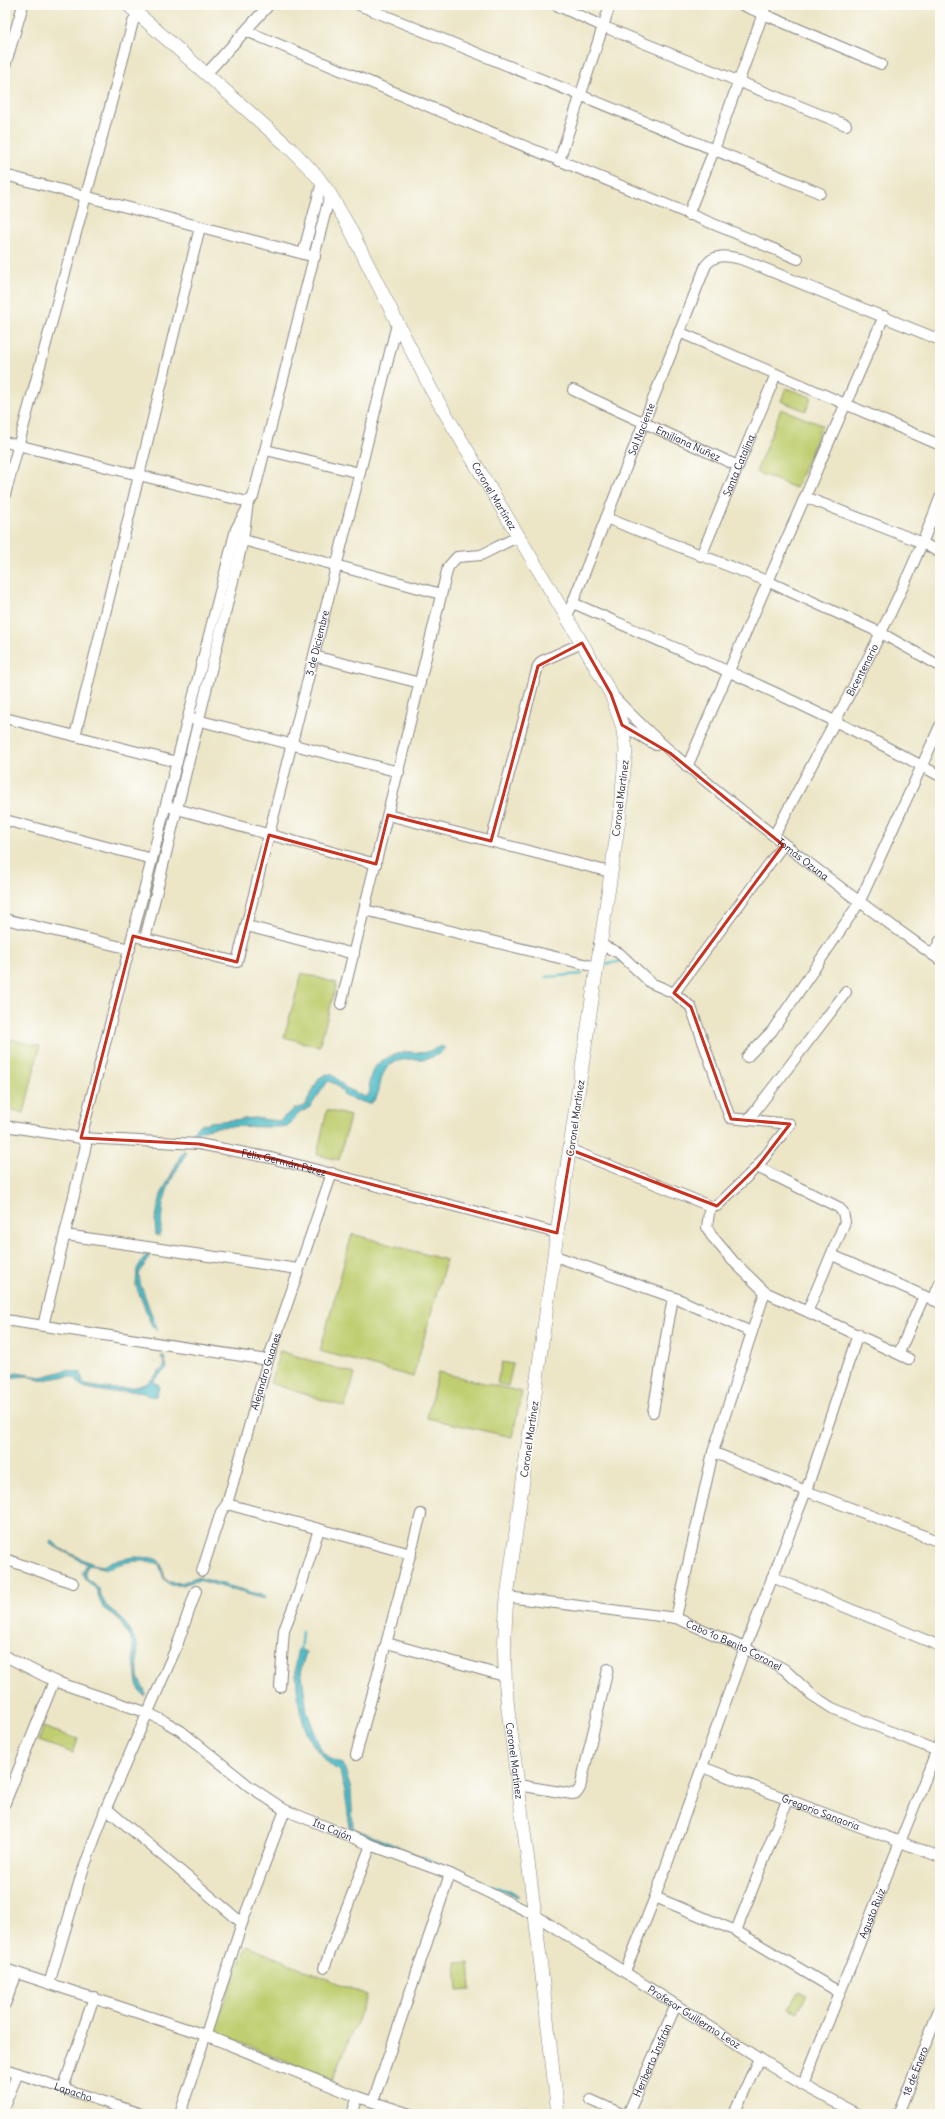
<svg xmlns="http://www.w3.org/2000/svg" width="945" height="2119" viewBox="0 0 945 2119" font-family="Delius,sans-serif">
	<rect width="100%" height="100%" fill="#fdfcf7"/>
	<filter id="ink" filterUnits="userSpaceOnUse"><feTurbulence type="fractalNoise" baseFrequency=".025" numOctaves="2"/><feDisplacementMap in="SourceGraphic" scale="8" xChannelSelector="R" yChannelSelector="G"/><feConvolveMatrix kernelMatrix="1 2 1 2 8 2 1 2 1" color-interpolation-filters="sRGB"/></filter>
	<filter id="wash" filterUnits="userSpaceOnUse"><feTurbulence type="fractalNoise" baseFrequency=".012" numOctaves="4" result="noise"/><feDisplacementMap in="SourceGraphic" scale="16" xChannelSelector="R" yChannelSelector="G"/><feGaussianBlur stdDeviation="0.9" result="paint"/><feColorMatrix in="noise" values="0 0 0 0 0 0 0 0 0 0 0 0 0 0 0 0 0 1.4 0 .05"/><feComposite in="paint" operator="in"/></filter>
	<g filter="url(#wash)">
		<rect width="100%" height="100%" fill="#ece6c7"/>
		<g fill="#bfce70" stroke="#707856">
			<path d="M786,388L811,397L806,411L781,401Z"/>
			<path d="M781,409L822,425L796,488L756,472Z"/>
			<path d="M168,816L171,817L143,930L140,927Z"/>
			<path d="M302,973L337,983L319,1047L284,1037Z"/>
			<path d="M5,1038L40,1046L24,1113L5,1108Z"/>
			<path d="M327,1110L350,1116L339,1160L317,1155Z"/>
			<path d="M352,1234L446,1260L413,1377L320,1351Z"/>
			<path d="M280,1351L355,1374L345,1407L270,1383Z"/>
			<path d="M502,1362L513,1364L508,1386L497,1383Z"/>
			<path d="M438,1372L522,1392L512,1437L427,1418Z"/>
			<path d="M43,1727L78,1739L73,1753L39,1741Z"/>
			<path d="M247,1946L367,1995L333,2080L212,2031Z"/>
			<path d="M469,1962L471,1990L458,1991L456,1963Z"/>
			<path d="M798,1991L807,1995L798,2013L789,2009Z"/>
		</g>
		<g fill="#4dbbc6" stroke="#386e80">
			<path d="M441,1046L445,1048C428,1068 408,1052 390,1065C376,1076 384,1095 370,1104L346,1097L336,1084L328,1081L310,1107L298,1114L288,1126C266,1130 210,1120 194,1135L191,1134L199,1125L211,1122L254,1118L279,1121L294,1109L305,1106L319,1078L327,1074L333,1075L346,1088L365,1097L370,1093C366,1067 382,1057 405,1052C412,1051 420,1054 427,1052C432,1050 437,1048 441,1046Z"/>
			<path d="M183,1151L187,1152C179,1166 169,1181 165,1197C160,1210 163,1225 159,1236L156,1235L155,1221L161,1195Z"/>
			<path d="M146,1255H150L139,1274L140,1283L158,1332L152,1326L136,1286L137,1269Z"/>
			<path d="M161,1356H164L167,1368L153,1381L158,1384L159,1388L156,1396C149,1398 147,1394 141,1391L108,1392L86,1388L79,1384L76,1378L67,1376L43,1380L27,1376L5,1378V1376L17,1373L41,1377L67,1370L81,1373L83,1382L86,1385C104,1389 126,1391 145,1384C151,1382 158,1372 163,1368L165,1365Z"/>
			<path d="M51,1539L59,1548L93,1564L103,1566L113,1561L133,1557L152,1558L158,1560L161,1564L165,1578L169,1582L181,1583L197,1577L265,1596L264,1599L199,1580L182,1585H171L164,1579L159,1564C143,1558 122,1561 108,1569L89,1565L85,1571L86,1577L98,1588L106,1606L122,1618L137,1644L138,1677L146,1694L145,1696L142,1694L137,1684L132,1642L124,1628L119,1619L103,1608L96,1589L85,1579L82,1573L87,1564L50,1544Z"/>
			<path d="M298,1649L306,1652L301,1669L307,1712L321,1750L329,1758L342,1764L345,1770L351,1790L353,1828L500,1889L510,1890L518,1895V1897L382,1843L350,1829L345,1791L340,1772C309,1751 300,1722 297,1686C296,1673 294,1662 298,1649Z"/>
		</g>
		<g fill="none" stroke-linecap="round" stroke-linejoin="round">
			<g stroke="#4dbbc6" stroke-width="2.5">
				<path d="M607,964L621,961"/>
				<path d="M546,977L582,974"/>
				<path d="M300,1652L302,1631"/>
				<path d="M424,1859L436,1864"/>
				<path d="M462,1875L488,1885"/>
				<path d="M492,1886L509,1891"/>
			</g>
		</g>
	</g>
	<g filter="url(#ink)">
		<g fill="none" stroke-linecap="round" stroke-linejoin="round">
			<g stroke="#878481" stroke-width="12">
				<g id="minor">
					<path d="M359,5L820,193"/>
					<path d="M556,5L602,26L846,125"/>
					<path d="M742,5L881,64"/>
					<path d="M246,31L798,259"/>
					<path d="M5,66L23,5"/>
					<path d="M207,73L269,5"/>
					<path d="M559,161L610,5"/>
					<path d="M5,175L315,257"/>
					<path d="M688,215L714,150L766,5"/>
					<path d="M303,254L322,182"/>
					<path d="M679,332L940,445"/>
					<path id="s1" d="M573,390L738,466"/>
					<path d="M5,442L248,502"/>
					<path d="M266,450L360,473"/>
					<path d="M5,495L133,22L138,13"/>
					<path d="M805,497L923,543L940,553"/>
					<path d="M606,518L767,581L881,633L940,666"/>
					<path d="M236,538L441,594"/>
					<path id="s2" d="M701,556L776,374"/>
					<path d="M573,603C696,657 822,710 940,776"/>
					<path id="s3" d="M567,617L706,265C715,253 727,256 741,259L940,340"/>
					<path d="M314,656L420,683"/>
					<path id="s4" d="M614,697C658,744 705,781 755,821C815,869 876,915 940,960"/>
					<path d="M5,718L177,762"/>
					<path d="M193,719L399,772"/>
					<path d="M622,725L656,745"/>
					<path d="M75,736L200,227"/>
					<path d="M687,767L884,316"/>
					<path d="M170,807L376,864"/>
					<path d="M388,815L610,872"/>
					<path d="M5,820L152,859"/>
					<path id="s5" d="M774,836C832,725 896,616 940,498"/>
					<path d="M491,841L538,666L542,661L582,643"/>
					<path d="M365,910L596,967"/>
					<path d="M5,919L130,949"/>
					<path d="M247,926L354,954"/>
					<path id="s6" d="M138,937L237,962L397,324"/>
					<path d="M145,939L243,540L248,502L253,497L330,194"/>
					<path d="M599,944L619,953L651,983L674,993L691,1007L730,1118L790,1124"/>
					<path d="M933,955L940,941"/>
					<path d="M674,993L783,845"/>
					<path d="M341,1004L448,567L457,557L481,555L519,536"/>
					<path d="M747,1057L772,1031L859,903L940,726"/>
					<path d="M748,1120L846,992"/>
					<path id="s7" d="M5,1126L81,1138L199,1144L271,1158L557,1233"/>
					<path d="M571,1150L710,1206H717L757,1167L790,1124"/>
					<path d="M757,1167L838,1207L843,1212L845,1222L808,1310"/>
					<path d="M710,1206L707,1227L711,1235L733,1261L765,1292L909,1359"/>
					<path d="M65,1235L298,1269"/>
					<path d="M832,1255L940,1303"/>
					<path d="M555,1256L678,1299L751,1332"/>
					<path d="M933,1300L940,1283"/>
					<path d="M5,1320L268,1360"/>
					<path d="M43,1326L86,1145L81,1138L236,529L246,511"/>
					<path d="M899,1353L924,1296"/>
					<path d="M653,1412L673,1297"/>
					<path d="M713,1452L806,1491L940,1542"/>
					<path d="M227,1504L411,1554"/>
					<path d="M5,1559L73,1583"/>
					<path id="s8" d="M202,1571L221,1512L227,1504L268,1360L332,1173"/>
					<path d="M772,1577L940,1646"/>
					<path id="s9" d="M507,1597L676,1618L745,1648L784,1669L812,1695L832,1708L940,1752"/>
					<path d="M676,1618L713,1452L765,1292"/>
					<path d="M387,1643L504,1676"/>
					<path id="s10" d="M5,1656L54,1681L148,1713L164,1721L181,1731L249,1786L285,1810L371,1845L450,1874L535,1915L759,2058L803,2085L857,2114"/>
					<path d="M280,1687L284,1630L299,1592L319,1529"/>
					<path d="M356,1755L421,1514"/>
					<path id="s11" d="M702,1767L940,1857"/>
					<path d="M518,1785L572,1794L577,1793L580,1788L608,1669"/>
					<path d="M5,1803L54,1681"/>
					<path d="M106,1808L242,1923"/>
					<path d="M655,1897L736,1931L839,1992"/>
					<path d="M736,1931L788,1798"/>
					<path d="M324,1968L371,1845"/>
					<path d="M5,1969L205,2035L358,2097L410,2114"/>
					<path d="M625,1972L655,1897L745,1648L806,1491L858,1334"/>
					<path d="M49,1984L82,1873L106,1808L176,1648L196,1591"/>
					<path d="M5,2004L17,1973"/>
					<path id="s12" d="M5,2069L141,2114"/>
					<path id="s13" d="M803,2085L940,1742"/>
					<path d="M63,2089L94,1997"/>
					<path d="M591,2100L622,2114"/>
					<path d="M373,2102L450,1874"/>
					<path d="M5,2104L18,2073"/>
					<path d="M180,2114L242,1923L285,1810"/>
					<path d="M352,2114L358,2097"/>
					<path id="s14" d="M628,2114L676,2005"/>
					<path d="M734,2114L759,2058"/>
					<path id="s15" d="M898,2114L940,2007"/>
				</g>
			</g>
			<g stroke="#878481" stroke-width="14">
				<g id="major">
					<path id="s16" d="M128,5L290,148L317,176L330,194L348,225L432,391L582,643L611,694L622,725L626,750L619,820L557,1233L507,1597C504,1638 503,1669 508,1709L535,1915L558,2114"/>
				</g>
			</g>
			<use href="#minor" stroke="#fff" stroke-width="10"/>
			<use href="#major" stroke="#fff" stroke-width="13"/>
		</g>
	</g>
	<path fill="none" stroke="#c8321e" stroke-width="3" stroke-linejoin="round" d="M582,643L611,694L622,725L670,753L783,845L674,993L691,1007L731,1119L790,1124L757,1167L717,1206L571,1150L557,1233L271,1158L199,1144L81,1138L133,936L237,962L269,835L376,864L388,815L491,841L538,666Z"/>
	<g text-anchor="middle" stroke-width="3.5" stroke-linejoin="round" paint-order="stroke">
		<g font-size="10" fill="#22223b" stroke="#fdfcf7">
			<text dy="4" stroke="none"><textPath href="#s3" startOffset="202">Sol Naciente</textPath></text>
			<text dy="4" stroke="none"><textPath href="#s1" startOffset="127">Emiliana Nuñez</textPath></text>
			<text dy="4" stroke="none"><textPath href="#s2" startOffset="98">Santa Catalina</textPath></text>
			<text dy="4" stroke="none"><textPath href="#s16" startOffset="621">Coronel Martínez</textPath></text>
			<text dy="4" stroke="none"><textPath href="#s6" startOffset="431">3 de Diciembre</textPath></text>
			<text dy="4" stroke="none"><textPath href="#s5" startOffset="188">Bicentenario</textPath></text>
			<text transform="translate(620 798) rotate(-83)" y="4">Coronel Martínez</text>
			<text dy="4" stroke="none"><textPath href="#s4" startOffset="249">Tomás Ozuna</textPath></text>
			<text transform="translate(575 1118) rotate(-82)" y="4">Coronel Martínez</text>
			<text dy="4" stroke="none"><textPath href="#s7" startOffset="282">Félix Germán Pérez</textPath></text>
			<text dy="4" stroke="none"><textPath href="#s8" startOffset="210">Alejandro Guanes</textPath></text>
			<text transform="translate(529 1439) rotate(-82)" y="4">Coronel Martínez</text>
			<text dy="4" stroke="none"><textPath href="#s9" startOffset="234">Cabo 1o Benito Coronel</textPath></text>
			<text dy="4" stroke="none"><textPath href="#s16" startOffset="1929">Coronel Martínez</textPath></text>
			<text dy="4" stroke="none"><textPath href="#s11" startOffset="127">Gregorio Sanaoria</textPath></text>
			<text dy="4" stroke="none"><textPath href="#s10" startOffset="374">Ita Cajón</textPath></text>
			<text dy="4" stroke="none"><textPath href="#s13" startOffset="185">Agusto Ruíz</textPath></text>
			<text dy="4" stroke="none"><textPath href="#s10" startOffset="783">Profesor Guillermo Leoz</textPath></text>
			<text dy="4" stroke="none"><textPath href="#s14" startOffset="59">Heriberto Insfrán</textPath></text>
			<text dy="4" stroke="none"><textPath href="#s15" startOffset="46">18 de Enero</textPath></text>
			<text dy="4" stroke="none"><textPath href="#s12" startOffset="72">Lapacho</textPath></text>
		</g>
	</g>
	<rect width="945" height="2119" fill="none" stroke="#fdfcf7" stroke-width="20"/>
</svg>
